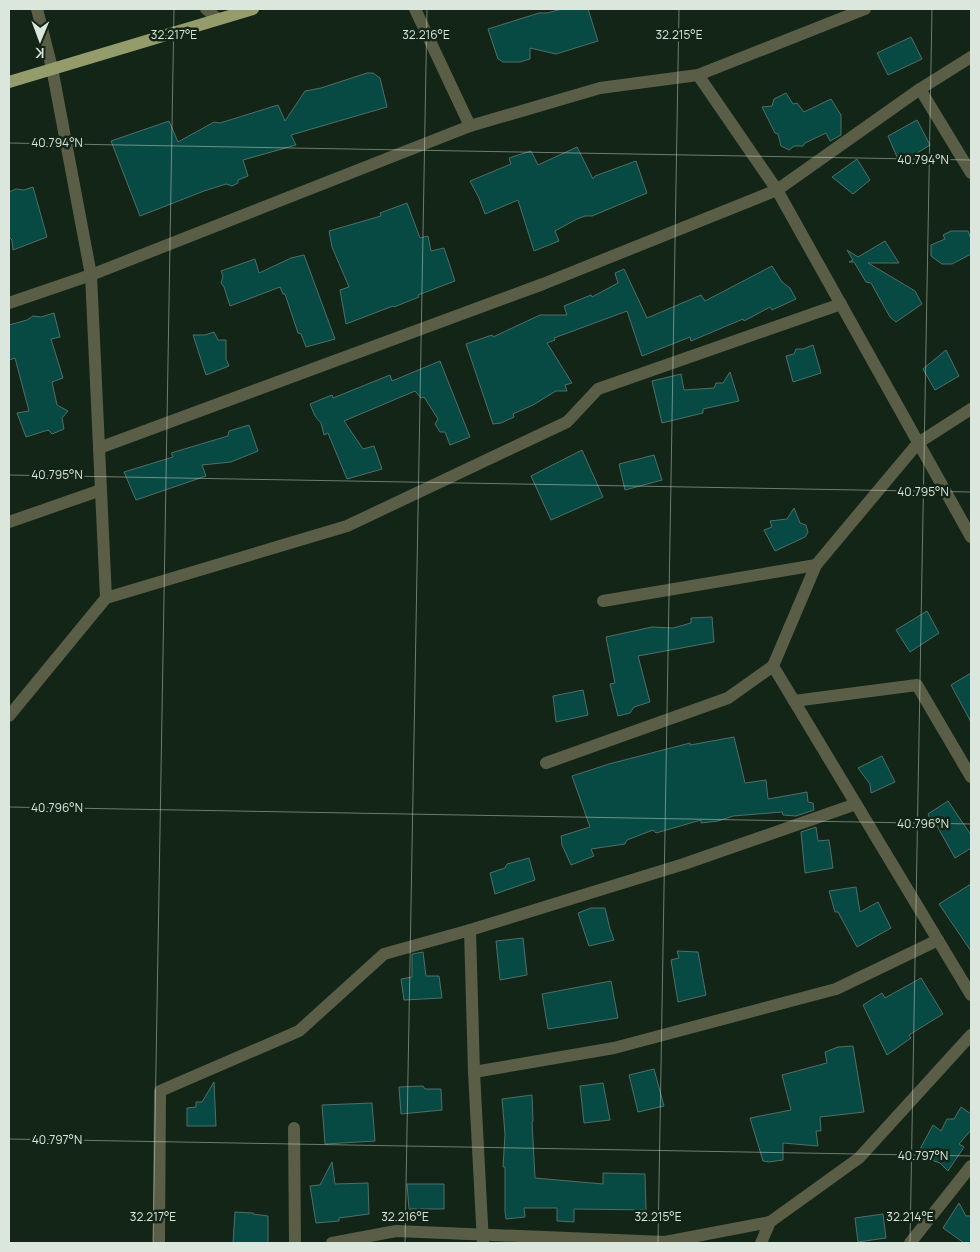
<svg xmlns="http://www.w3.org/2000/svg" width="980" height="1252" viewBox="0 0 980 1252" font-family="Manrope,sans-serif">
	<rect width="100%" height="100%" fill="#132516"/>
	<g fill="#074a43" stroke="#506e69">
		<path d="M562,9H588L598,41L556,54L530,48V59L520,62H503L498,59L488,29L539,13H547Z"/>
		<path d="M911,37L922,59L888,75L877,53Z"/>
		<path d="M367,73H373L380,78L387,107L291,135L296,145L243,160L248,176L238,180V183L232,186L226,184L204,191L140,216L111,141L169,121L178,142L214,122L220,123L278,105L285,121L305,91L321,88Z"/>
		<path d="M786,93L793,104L797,103L804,112L831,99L841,115V135L830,141L826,133L805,143L803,146H794L789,150L781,146L778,134L775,133L762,107L772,106L774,99Z"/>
		<path d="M917,120L930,145L900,164L888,136Z"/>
		<path d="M577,147L593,179L595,176L636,161L647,193L592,216H585L577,219L555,231L559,241L534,251L518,200L485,214L479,198L470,181L511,164L509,158L531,151L538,165Z"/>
		<path d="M857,159L870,180L853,194L832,177Z"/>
		<path d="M33,187L47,237L13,250L12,240L9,237V192L16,189L24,190Z"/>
		<path d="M407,203L420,238L428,236L431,251L444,248L455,281L418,295L419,297L394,307L393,306L346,324L340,290L349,287L332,247L329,231L381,216L380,213Z"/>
		<path d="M951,231H968L971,239V254L952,264H942L931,256V245L945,239L943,235Z"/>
		<path d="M885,241L899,263H868L915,291L922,304L896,322L890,317L871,283L866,282L854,262H849L853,260L847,250L858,257Z"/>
		<path d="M304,255L335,339L306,347L301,334L298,333L285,294H283L280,287L230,306L224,287L221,283L223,276L221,271L255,259L259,273L291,258Z"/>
		<path d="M772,266L782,282L790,288L796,299L772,310L770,307L744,321L743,319L691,341L690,337L642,356L627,311L554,338L555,340L547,343L572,383L565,385L567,391H556L533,405L513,414L514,417L501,423L493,424L466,344L492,335L493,337L540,315H567L564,306L591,295L592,297L618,283L615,273L624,269L647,318L701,295L705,301Z"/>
		<path d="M54,313L60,337L51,339L63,378L52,382L57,405L68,411L62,418L64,429L52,434L48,430L26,437L17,413L29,411L15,358L9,360V325L27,320L33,316L41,317Z"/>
		<path d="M214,332L218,340H226V359L229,366L206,375L193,335H205Z"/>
		<path d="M813,345L821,373L793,382L786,356L794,354L796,349H803Z"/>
		<path d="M946,350L959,376L935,390L923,369Z"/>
		<path d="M440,361L470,437L450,445L445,432H440L435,424L438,419L424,397L421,398L415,391L344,421L363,449L374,446L382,469L347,479L328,433L324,435L321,423L315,416L310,404L332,395L333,398L390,375L392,381Z"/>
		<path d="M730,372L739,401L703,409V413L662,423L652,381L681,374L684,390L714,388L716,383H723Z"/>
		<path d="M249,425L258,451L231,462L202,465L206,476L136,500L124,472L173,457L171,453L228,436L229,431Z"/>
		<path d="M582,450L603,497L551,520L531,476Z"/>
		<path d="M654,455L662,480L625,490L619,464Z"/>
		<path d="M794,508L800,523L806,525L808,532L805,537L775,551L764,530L772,527L770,521L787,519Z"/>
		<path d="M927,611L939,633L910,652L896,630Z"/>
		<path d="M712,617L714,642L638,656L650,702L634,707L630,713L618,716L610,684L615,683L606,637L652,627L673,628L691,623V618Z"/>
		<path d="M971,673V722L951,685Z"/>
		<path d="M583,690L588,715L556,722L553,696Z"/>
		<path d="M734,737L745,783L766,780L768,799L807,792L808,802L813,803L814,810L796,816L783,815L782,812L733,816L718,821L701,823V820L656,833L653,830L627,840L625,844L591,849L594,856L571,865L562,845L561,836L590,827L572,776L609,764L690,743V745Z"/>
		<path d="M882,756L895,782L871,793L870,784L858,768Z"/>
		<path d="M948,801L971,835V848L955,858L937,826L932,823L928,814Z"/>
		<path d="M816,827L818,841L829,840L833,868L805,873L801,832Z"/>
		<path d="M529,858L535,880L495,894L490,873L505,868L507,864Z"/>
		<path d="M971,884V951L939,904Z"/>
		<path d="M856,887L860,912L878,902L891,928L857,947L838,912H835L829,891Z"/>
		<path d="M591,908H605L610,929L614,940L589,946L578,913Z"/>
		<path d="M523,938L527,975L500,980L496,941Z"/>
		<path d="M677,951L698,952L706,995L678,1002L671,960L679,958Z"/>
		<path d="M423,952L426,976H439L442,998L404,1000L401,979L412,977V954Z"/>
		<path d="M921,978L943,1014L909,1035L911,1038L887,1055L863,1005L882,993L885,998Z"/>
		<path d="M611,981L618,1018L548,1029L542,994Z"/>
		<path d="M853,1046L864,1112L820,1117L821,1131H816L818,1146L783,1143V1160L769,1162L763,1161L750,1118L791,1110L782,1075L827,1063L825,1052L838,1047Z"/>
		<path d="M654,1069L664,1106L638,1112L629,1075Z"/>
		<path d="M214,1082L216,1126H187V1108L196,1107V1102H202Z"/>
		<path d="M603,1083L610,1120L584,1123L580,1086Z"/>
		<path d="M423,1086L425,1089H441L442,1110L401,1114L399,1087Z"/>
		<path d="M532,1095L533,1121L532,1122L535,1178L603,1184V1173L645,1174L646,1210L574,1209V1222L557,1221V1208H524L525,1217L506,1219L505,1211V1167H503L505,1134L502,1099Z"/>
		<path d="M372,1103L375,1141L325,1144L322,1105Z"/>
		<path d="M961,1107L971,1114V1130L959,1144L964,1147L948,1171L940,1163L934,1161L932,1158L919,1151L933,1125L941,1131L947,1119H954Z"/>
		<path d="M332,1162L335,1184L368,1183L369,1214L339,1218V1221L316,1223L310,1186L320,1185Z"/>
		<path d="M407,1184H444V1209H409Z"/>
		<path d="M959,1203L966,1216H971V1243H964L943,1228Z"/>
		<path d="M235,1212L253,1213V1214L268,1216V1243H233Z"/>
		<path d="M883,1214L886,1238L858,1242L855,1218Z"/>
	</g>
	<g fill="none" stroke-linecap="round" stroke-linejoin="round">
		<g stroke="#5a5e47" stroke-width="12">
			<path d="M37,9L52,68L91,275L106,598L347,526L567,422L598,389L841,304"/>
			<path d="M206,9L218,19"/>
			<path d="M415,9L470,126L600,88L698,75L777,190L971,537"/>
			<path d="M698,75L865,9"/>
			<path d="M920,89L971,173"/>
			<path d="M9,303L91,275L470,126"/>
			<path d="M971,409L918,443L816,565L773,666L971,995"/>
			<path d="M99,448L543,284L777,190L920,89L971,57"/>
			<path d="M9,522L101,490"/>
			<path d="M603,601L816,565"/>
			<path d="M794,701L917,685L971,777"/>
			<path d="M9,716L106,598"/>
			<path d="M546,763L728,698L773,666"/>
			<path d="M474,1072L614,1048L836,989L938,940"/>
			<path d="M294,1128L295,1243"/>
			<path d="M159,1243L160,1091L299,1031L384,954L470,930"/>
			<path d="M332,1243L396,1231L665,1242L770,1222L859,1158L971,1035"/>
			<path d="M483,1243L474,1072L470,930L684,864L856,804"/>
			<path d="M761,1243L770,1222"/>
			<path d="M910,1243L971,1166"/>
		</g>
		<path stroke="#959c6c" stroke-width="12" d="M9,82L253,9"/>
	</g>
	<path fill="none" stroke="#dbe6dc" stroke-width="1" stroke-opacity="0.45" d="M9,143L971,160M9,475L971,492M9,807L971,824M9,1139L971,1156M153,1243L174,9M405,1243L427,9M658,1243L679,9M910,1243L932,9"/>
	<g font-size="12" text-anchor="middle" fill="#dbe6dc" stroke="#132516" stroke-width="5" stroke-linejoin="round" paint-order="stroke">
		<text x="174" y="39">32.217°E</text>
		<text x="426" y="39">32.216°E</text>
		<text x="679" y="39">32.215°E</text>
		<text x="57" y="147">40.794°N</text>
		<text x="923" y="164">40.794°N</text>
		<text x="57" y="479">40.795°N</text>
		<text x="923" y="496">40.795°N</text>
		<text x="57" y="812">40.796°N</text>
		<text x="923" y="828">40.796°N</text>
		<text x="57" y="1144">40.797°N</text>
		<text x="923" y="1160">40.797°N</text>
		<text x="153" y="1221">32.217°E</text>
		<text x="405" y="1221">32.216°E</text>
		<text x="658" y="1221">32.215°E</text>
		<text x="910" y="1221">32.214°E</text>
	</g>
	<rect width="980" height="1252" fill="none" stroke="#dbe6dc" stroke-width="20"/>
	<g transform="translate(40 40) rotate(181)" stroke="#132516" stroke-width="4" paint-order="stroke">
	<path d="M0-4L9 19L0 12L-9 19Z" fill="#dbe6dc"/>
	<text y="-8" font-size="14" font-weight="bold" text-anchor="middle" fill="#dbe6dc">K</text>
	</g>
</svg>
